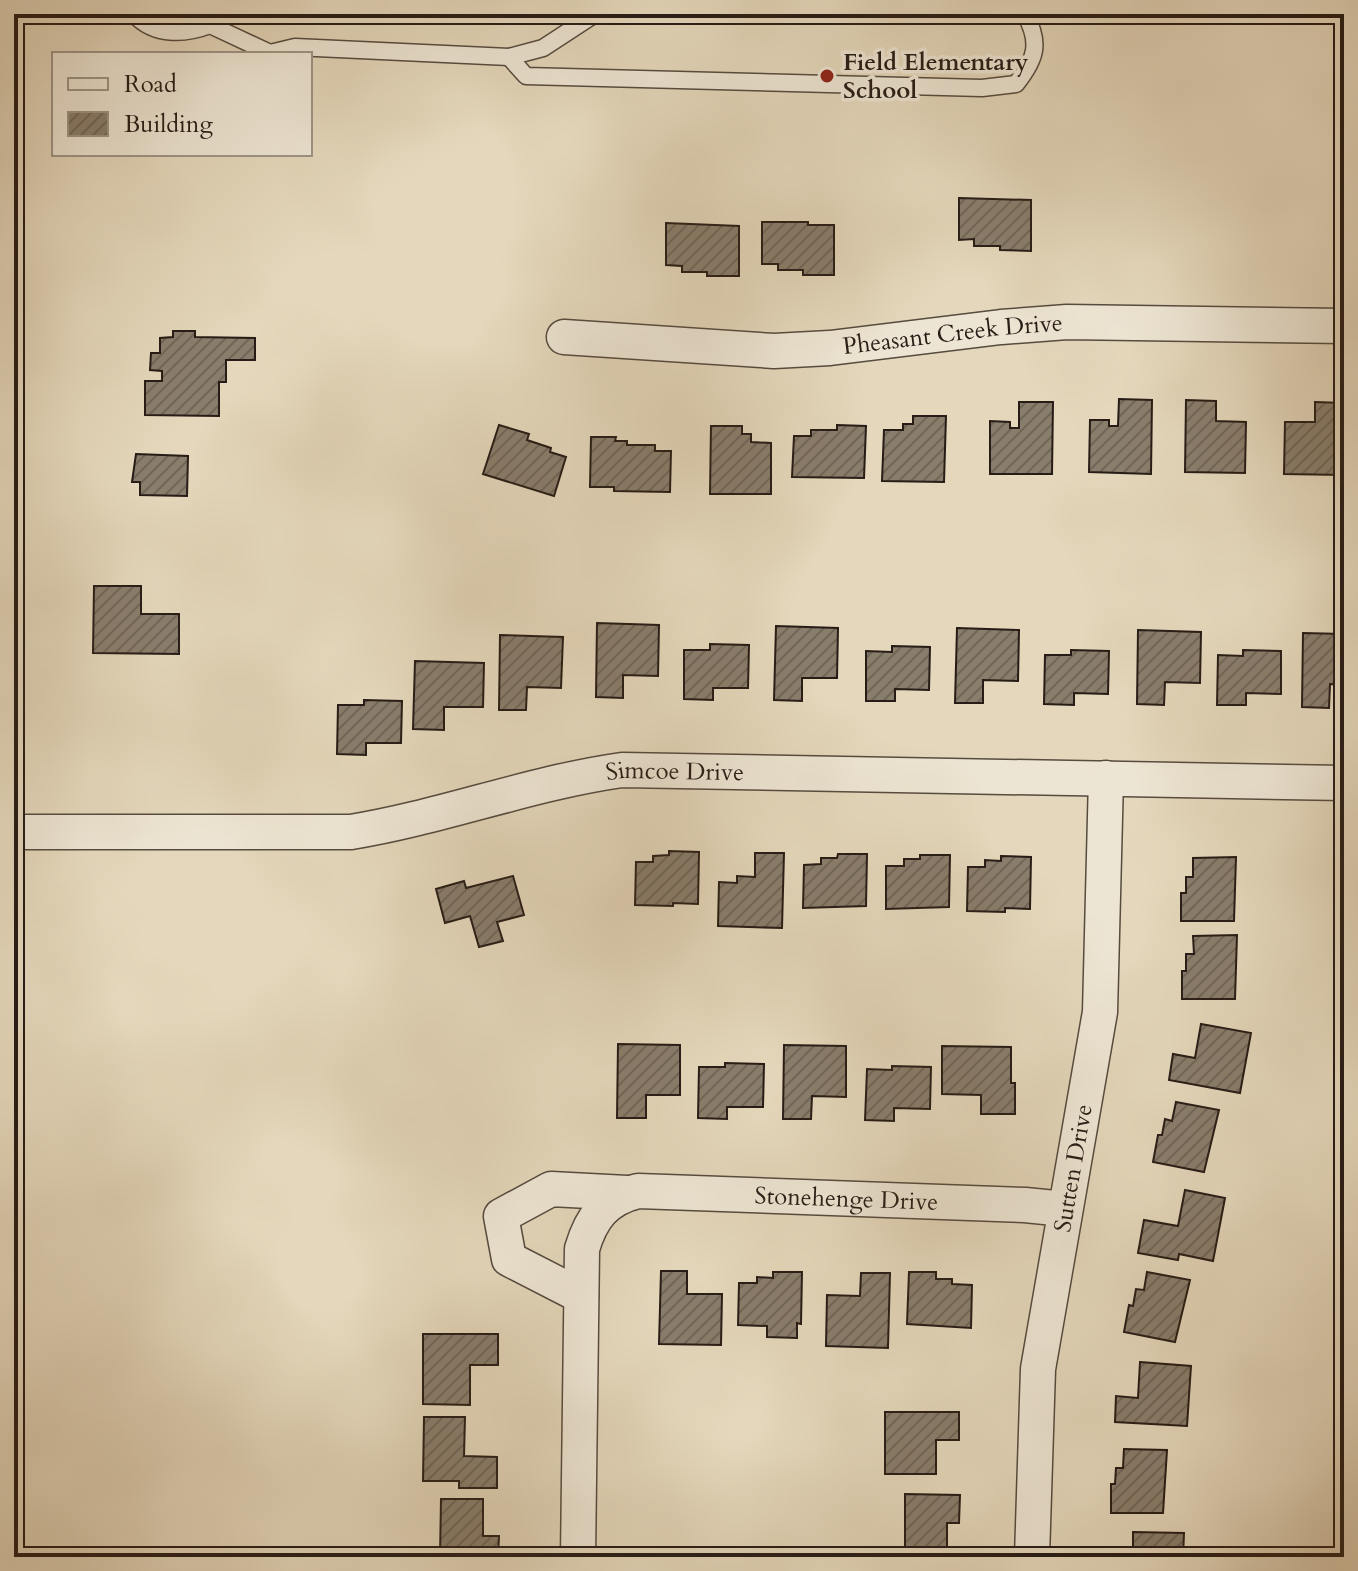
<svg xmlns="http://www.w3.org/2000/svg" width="1358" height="1571" viewBox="0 0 1358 1571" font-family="Cardo,serif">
	<defs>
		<pattern id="building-hatch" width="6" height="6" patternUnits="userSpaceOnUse" patternTransform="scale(2)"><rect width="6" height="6" fill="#897d6c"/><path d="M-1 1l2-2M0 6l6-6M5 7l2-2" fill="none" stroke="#706658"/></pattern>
	</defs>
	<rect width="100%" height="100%" fill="#e4d7bb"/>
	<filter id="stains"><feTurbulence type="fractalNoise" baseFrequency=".0025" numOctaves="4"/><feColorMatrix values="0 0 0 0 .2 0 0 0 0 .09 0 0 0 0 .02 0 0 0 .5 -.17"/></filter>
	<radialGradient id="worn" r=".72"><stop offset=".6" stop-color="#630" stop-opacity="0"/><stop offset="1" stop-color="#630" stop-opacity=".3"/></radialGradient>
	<g fill="url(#building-hatch)" stroke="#271c16" stroke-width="2">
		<path d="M959,198L1031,200V251L1000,250V246H974V239L959,240Z"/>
		<path d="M762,222H808V225H834V275H803V270H778V264H762Z"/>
		<path d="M666,223L739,226V276H707V272H682V266L666,265Z"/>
		<path d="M173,331H195V337L255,338V360H226V382H219V416L145,415V381H162V371L150,370L151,353H160V338L173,337Z"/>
		<path d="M1119,399L1152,400L1151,474L1089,472L1090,420H1109V426H1118Z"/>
		<path d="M1186,400L1216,401V421L1246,422L1245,473L1185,472Z"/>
		<path d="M1019,402H1053L1052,474H990V421L1010,422V428H1019Z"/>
		<path d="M1315,402L1344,403V475L1284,474L1285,422H1315Z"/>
		<path d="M913,416H946L944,482L882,481L884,430H903V424H913Z"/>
		<path d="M499,425L529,434L527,440L551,448L550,452L566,457L554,496L483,474Z"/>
		<path d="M837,425L866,426L864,478L792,477L794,436H811V430H837Z"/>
		<path d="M711,426H742V434H751V442L771,443V494H710Z"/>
		<path d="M591,437H616L615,441H627V445H655V451H671L670,492L614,491V487H590Z"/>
		<path d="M136,454L188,456L187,496L140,495V482H132Z"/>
		<path d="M94,586H141V614H179V654L93,653Z"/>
		<path d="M597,623L659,625L658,676L623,675V698L596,697Z"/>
		<path d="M776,626L838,628L837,678H802V701L774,700Z"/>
		<path d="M957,628L1019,630L1018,681L983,680V703H955Z"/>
		<path d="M1138,630L1201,632L1200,683L1165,682L1164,705L1137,704Z"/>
		<path d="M1303,633L1344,634V685L1330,684L1329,708L1302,707Z"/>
		<path d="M500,635L563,637L561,688L527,687L526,710H499Z"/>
		<path d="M710,644L749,645L748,688H713V700L684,699V650H710Z"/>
		<path d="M892,646L930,647L929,690L895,689V701H866V651L892,652Z"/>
		<path d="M1071,650L1109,651L1108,694L1074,693V705L1044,704L1045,655H1071Z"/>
		<path d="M1243,650L1281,651V694L1246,693V705H1217L1218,655L1243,656Z"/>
		<path d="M415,661L484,663L483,707H444V730L413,729Z"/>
		<path d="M364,700L402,701L401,743H366V755L337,754L338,705H364Z"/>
		<path d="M669,851L699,852L698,904L673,903V906L635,905L636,862H653V856L669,855Z"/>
		<path d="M755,853H784L782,928L718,926L719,882L737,883V876L755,877Z"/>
		<path d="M838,854H867L866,906L803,908L804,865L821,864V858H837Z"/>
		<path d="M920,855H950L949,907L886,909V866H904V859H920Z"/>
		<path d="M1001,856L1031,857L1030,909L1005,908V912L967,911L968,867H985V860L1001,861Z"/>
		<path d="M1236,857L1234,921H1181V893H1186V877H1193V858Z"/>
		<path d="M513,876L524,915L497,922L503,941L479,947L470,916L445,923L436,889L464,881L466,888Z"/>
		<path d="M1237,935L1235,999H1182V971H1186V954H1194L1193,936Z"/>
		<path d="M1201,1024L1251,1033L1240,1093L1169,1080L1173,1054L1195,1058Z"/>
		<path d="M618,1044L680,1045V1095H646V1118H617Z"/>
		<path d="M784,1045L846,1046V1097L812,1096L811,1119H783Z"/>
		<path d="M942,1046L1011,1047V1083H1015V1114H981V1095L942,1094Z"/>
		<path d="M725,1063L764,1064L763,1107H727V1119L698,1118L699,1067H725Z"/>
		<path d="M892,1066L931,1067L930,1109L894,1108V1121L865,1120L867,1069L892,1070Z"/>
		<path d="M1176,1102L1219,1110L1204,1172L1153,1162L1158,1135H1162L1165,1119L1172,1121Z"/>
		<path d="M1185,1190L1225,1198L1213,1261L1179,1254L1178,1260L1138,1253L1144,1220L1178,1226Z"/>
		<path d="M661,1271H687V1294H722L721,1345L659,1344Z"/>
		<path d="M773,1272H802L801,1324L797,1323V1338L767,1337V1326L738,1325L739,1283H757V1277L773,1278Z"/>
		<path d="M909,1272H936V1279H952V1284L972,1285L971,1328L907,1324Z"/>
		<path d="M1147,1272L1190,1280L1175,1342L1124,1332L1129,1305L1133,1306L1136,1289L1144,1290Z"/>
		<path d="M861,1273H890L888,1348L826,1346L827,1295L860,1296Z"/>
		<path d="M423,1334H498V1365H470V1405L423,1404Z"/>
		<path d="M1140,1362L1191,1366L1187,1426L1115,1422L1116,1396L1138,1398Z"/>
		<path d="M885,1412H959V1440H936V1474H885Z"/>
		<path d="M424,1417H465L464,1456L497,1457V1488H459V1481H423Z"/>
		<path d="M1124,1449L1167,1450L1163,1513H1111V1484H1115L1116,1468H1123Z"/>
		<path d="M905,1494L960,1495L959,1523H947V1557H905Z"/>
		<path d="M441,1499H483V1536H499L498,1557H440Z"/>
		<path d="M1133,1532L1184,1533L1183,1557H1133Z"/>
	</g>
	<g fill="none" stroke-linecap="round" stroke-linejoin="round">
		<g stroke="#564b3f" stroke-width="19">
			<g id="lane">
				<path d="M134,14C154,36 184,35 210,25L216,14"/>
				<path d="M210,25L270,53L295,47L509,57L543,48L595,14"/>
				<path d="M509,57L526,76L982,88L1016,84C1036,59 1041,43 1025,14"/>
			</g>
		</g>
		<g stroke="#564b3f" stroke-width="37">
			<g id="street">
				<path id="s1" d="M564,337L774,351L830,348L1001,327L1067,322L1344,326"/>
				<path id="s2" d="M14,832H351C443,817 530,783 622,770L1344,783"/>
				<path d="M581,1296L509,1259L501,1216L551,1189L627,1193"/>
				<path id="s3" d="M578,1557L582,1249C591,1218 605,1199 638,1191L1025,1205L1065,1209"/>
				<path id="s4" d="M1032,1557L1038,1369L1100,1012L1106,778"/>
			</g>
		</g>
		<use href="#lane" stroke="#ede5d3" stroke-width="16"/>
		<use href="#street" stroke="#ede5d3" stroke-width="34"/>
	</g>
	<circle fill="#8f2418" stroke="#ede5d3" stroke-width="3" cx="827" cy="76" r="8"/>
	<g text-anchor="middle" stroke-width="7" stroke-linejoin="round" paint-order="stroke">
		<g font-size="24" font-weight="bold" fill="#271c16" stroke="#ede5d3" text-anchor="start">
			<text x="843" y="70">Field Elementary<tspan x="843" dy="28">School</tspan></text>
		</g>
		<g font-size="24" fill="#271c16" stroke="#ede5d3">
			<text dy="8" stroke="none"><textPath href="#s1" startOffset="390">Pheasant Creek Drive</textPath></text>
			<text dy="8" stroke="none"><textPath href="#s2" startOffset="668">Simcoe Drive</textPath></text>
			<text dy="8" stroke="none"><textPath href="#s4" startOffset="392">Sutten Drive</textPath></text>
			<text dy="8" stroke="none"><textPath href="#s3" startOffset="602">Stonehenge Drive</textPath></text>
		</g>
	</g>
	<rect width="1358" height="1571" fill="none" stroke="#e4d7bb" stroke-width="48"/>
	<rect x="16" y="16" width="1326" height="1539" fill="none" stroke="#271c16" stroke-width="4"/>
	<rect x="24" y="24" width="1310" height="1523" fill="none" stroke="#271c16" stroke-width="2"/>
	<rect x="52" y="52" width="260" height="104" fill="#ede5d3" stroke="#9e9587" stroke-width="2"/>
	<rect x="68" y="78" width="40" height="12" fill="#ede5d3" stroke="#9e9587" stroke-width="2"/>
	<text x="124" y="92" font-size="24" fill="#271c16">Road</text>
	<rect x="68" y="112" width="40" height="24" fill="url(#building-hatch)" stroke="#9e9587" stroke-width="2"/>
	<text x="124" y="132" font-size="24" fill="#271c16">Building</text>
	<rect width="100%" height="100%" filter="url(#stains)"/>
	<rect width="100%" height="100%" fill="url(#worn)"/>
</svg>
